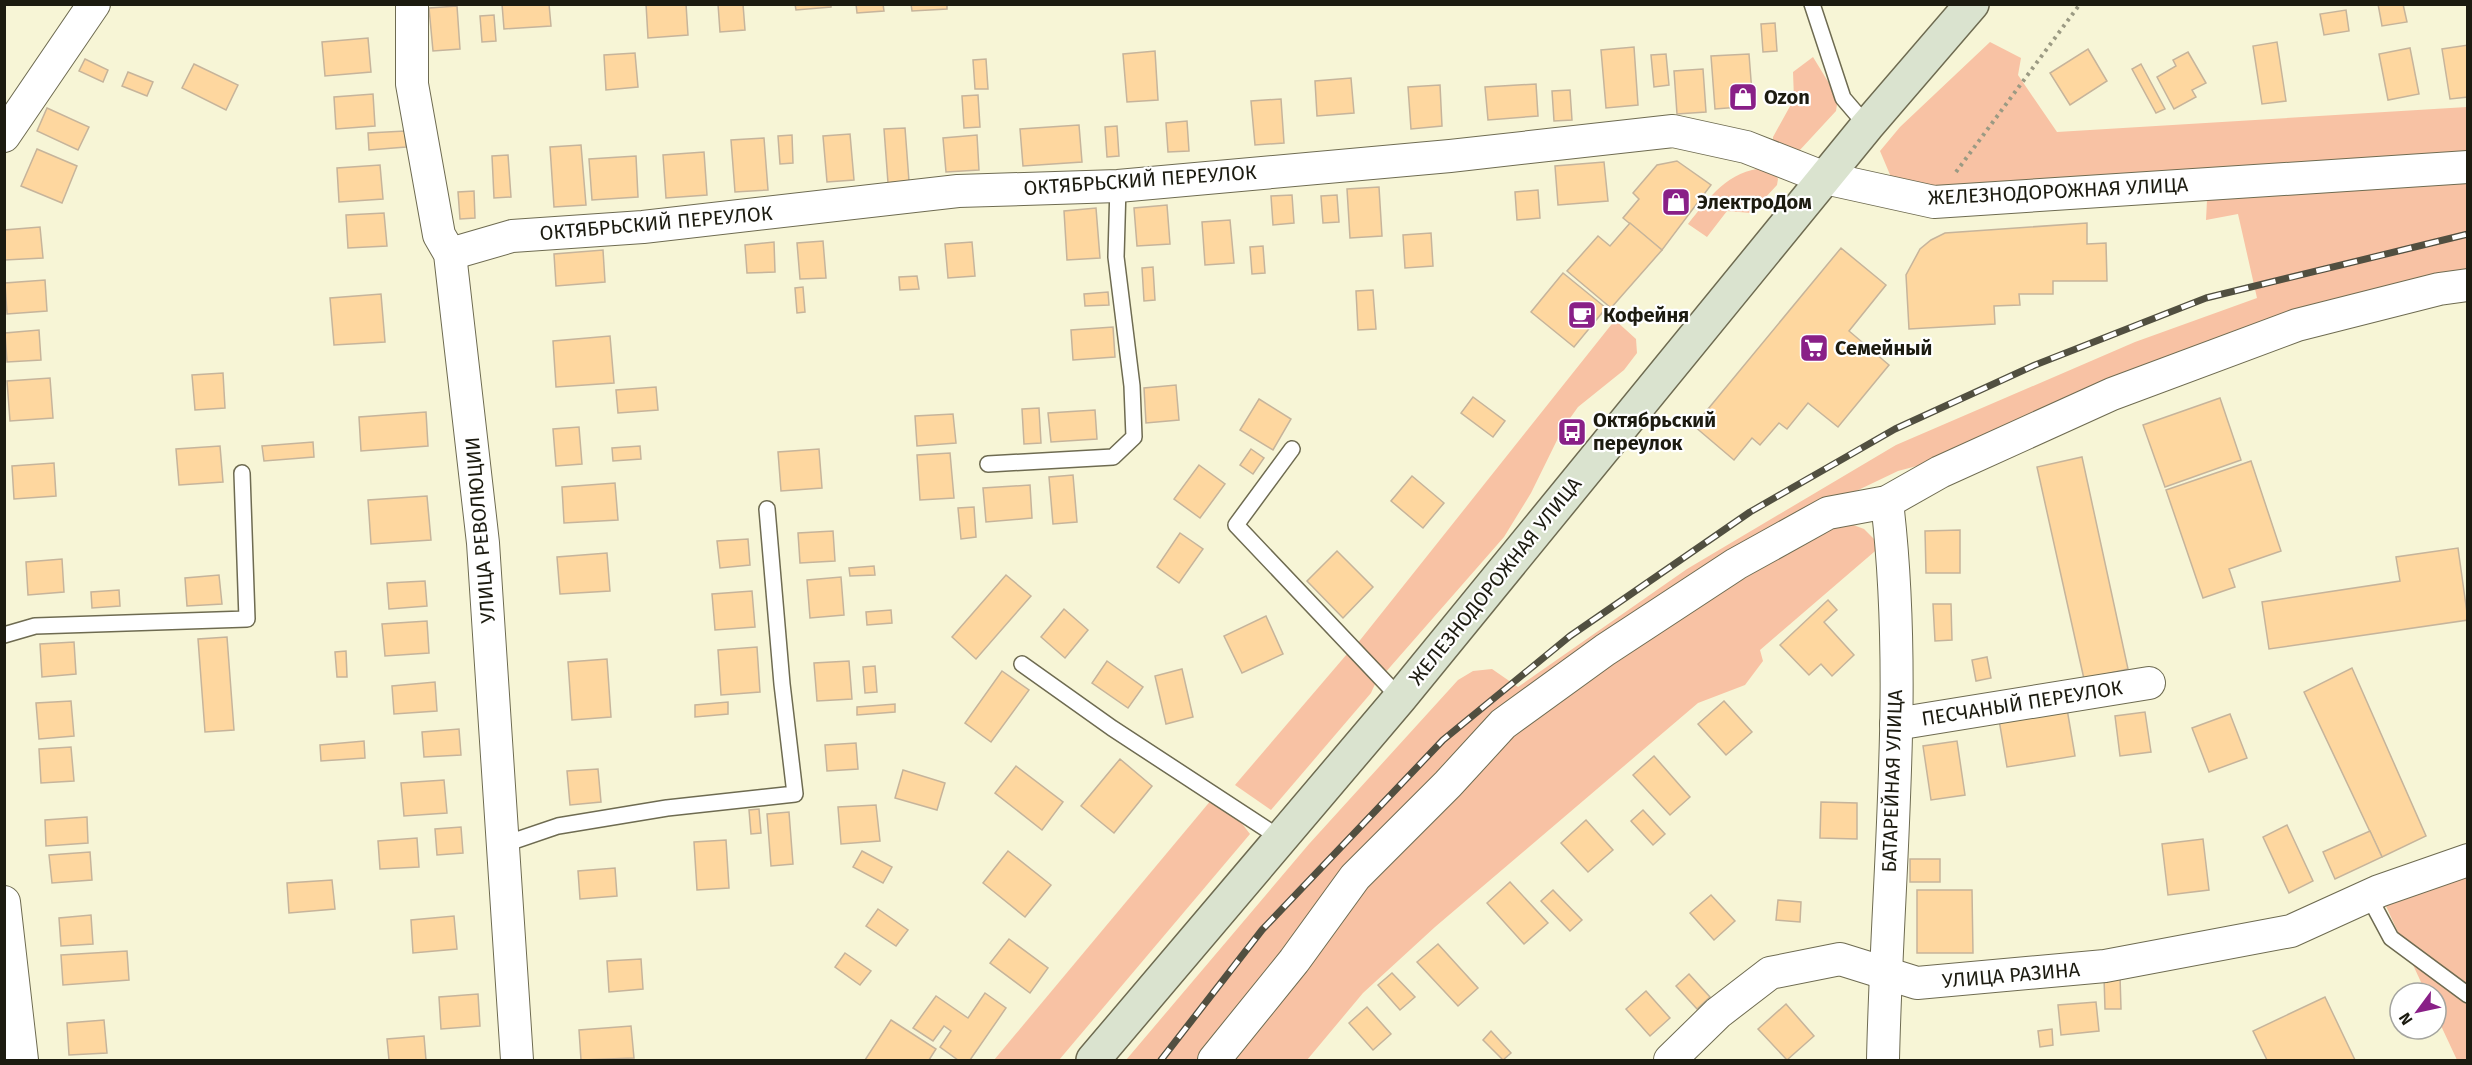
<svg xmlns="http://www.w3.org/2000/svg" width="2472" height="1065" viewBox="0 0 2472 1065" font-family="'Fira Sans',sans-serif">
	<rect width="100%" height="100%" fill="#f7f5d6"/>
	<g fill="#f8c2a4">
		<path d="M1990,42L2021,58L2018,75L2057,132L2467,107V152L1913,188L1891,177L1880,151L1900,127Z"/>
		<path d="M1813,57L1838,98L1836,111L1799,151L1787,157L1773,143V137L1794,99L1793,72Z"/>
		<path d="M1765,168L1775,172L1778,179L1777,185L1751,213L1727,211L1707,237L1688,224C1709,198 1728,170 1765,168Z"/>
		<path d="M2467,182V280L1928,463L1898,471L1831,503L1546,685L1202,1060H1126L1309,844L1458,680L1473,671L1492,669L1518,687L1687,569L1896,445L2135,342L2257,298L2238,214L2206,220L2207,200Z"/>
		<path d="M1615,320L1636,339L1637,353L1624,370L1578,407L1563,428L1531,493L1504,537L1384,674L1357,644Z"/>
		<path d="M1848,523L1864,529L1881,546L1760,650L1763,661L1745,685L1698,703L1435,927L1363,993L1307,1060H1225L1339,905L1503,736L1651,632L1832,528Z"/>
		<path d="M1347,654L1375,684L1371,693L1271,810L1235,785Z"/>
		<path d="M1212,799L1240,821L1250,834L1059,1060H994Z"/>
		<path d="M2467,860V1060H2457L2436,1015V993H2426L2379,891Z"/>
	</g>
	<g fill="#fed79f" stroke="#c6b49b" stroke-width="1.5">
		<path d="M502,4H549L551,26L504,29Z"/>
		<path d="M646,4H686L688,35L648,38Z"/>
		<path d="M718,4H743L745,30L720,32Z"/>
		<path d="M795,4H831V7L796,10Z"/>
		<path d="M856,4H883L884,11L857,13Z"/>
		<path d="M911,4H947V9L912,11Z"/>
		<path d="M2378,4H2403L2407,22L2382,26Z"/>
		<path d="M457,6L460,49L433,51L429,8Z"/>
		<path d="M2346,10L2349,31L2324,35L2320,14Z"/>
		<path d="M494,15L496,41L482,42L480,16Z"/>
		<path d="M1775,23L1777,51L1763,52L1761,24Z"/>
		<path d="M368,38L371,72L325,76L322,42Z"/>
		<path d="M2277,42L2286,101L2262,104L2253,46Z"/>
		<path d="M2468,45V97L2450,99L2442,49Z"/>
		<path d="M1634,47L1638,105L1606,108L1601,50Z"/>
		<path d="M2410,48L2419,94L2388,100L2379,54Z"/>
		<path d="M2088,49L2107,81L2070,105L2050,73Z"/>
		<path d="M1155,51L1158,100L1127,102L1123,54Z"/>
		<path d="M2188,52L2206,83L2192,90L2196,97L2174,109L2157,77L2176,66L2173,60Z"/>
		<path d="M635,53L638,87L606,90L604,55Z"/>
		<path d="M1666,54L1669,85L1654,87L1651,55Z"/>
		<path d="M1749,54L1753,106L1715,109L1711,56Z"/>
		<path d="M85,59L108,70L103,82L79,71Z"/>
		<path d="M986,59L988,89H975L973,60Z"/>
		<path d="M194,64L238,85L226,110L182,88Z"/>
		<path d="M2141,64L2165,109L2156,113L2132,69Z"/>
		<path d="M1703,69L1706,112L1677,114L1674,71Z"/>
		<path d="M128,72L153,82L147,96L122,86Z"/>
		<path d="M1351,78L1354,113L1317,116L1315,81Z"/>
		<path d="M1536,84L1538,116L1488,120L1485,87Z"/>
		<path d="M1440,85L1442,126L1411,129L1408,87Z"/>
		<path d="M1570,90L1572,120L1554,121L1552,91Z"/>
		<path d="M373,94L375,126L336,129L334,97Z"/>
		<path d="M978,95L980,127L964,128L962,96Z"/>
		<path d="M1281,99L1284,143L1255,145L1251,101Z"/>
		<path d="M47,108L89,127L78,150L37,131Z"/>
		<path d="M1187,121L1189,151L1168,152L1166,123Z"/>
		<path d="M1079,125L1082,162L1023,166L1020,129Z"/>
		<path d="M1117,126L1119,156L1107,157L1105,127Z"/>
		<path d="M905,128L909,181L888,183L884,129Z"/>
		<path d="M405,131L406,147L369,150L368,133Z"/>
		<path d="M850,134L854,180L827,182L823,136Z"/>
		<path d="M792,135L793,163L780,164L778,136Z"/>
		<path d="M977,135L979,170L946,172L943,138Z"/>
		<path d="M764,138L768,190L735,192L731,140Z"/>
		<path d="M581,145L586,205L554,207L550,147Z"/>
		<path d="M37,149L77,166L62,203L21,186Z"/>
		<path d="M704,152L707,195L666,198L663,155Z"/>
		<path d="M508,155L511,197L494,198L492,156Z"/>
		<path d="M636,156L638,197L592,200L589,159Z"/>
		<path d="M1677,161L1711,185L1662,250L1623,218L1639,199L1633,193L1657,165Z"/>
		<path d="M1604,162L1608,201L1558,205L1555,166Z"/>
		<path d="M380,165L383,199L339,202L337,168Z"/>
		<path d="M1379,187L1382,236L1350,238L1347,189Z"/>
		<path d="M1538,190L1540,218L1517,220L1515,192Z"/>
		<path d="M474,191L475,218L460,219L458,192Z"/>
		<path d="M1292,195L1294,223L1273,225L1271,196Z"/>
		<path d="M1337,195L1339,222L1323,223L1321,196Z"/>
		<path d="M1167,205L1170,244L1137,246L1134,208Z"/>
		<path d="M1096,208L1100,258L1067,260L1064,211Z"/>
		<path d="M384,213L387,246L348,248L346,215Z"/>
		<path d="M1230,220L1234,263L1205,265L1202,222Z"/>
		<path d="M1630,223L1662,250L1611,308L1567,271L1598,236L1610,246Z"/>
		<path d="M2087,223V244L2106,243L2107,281H2053V294H2019L2020,305L1994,306L1995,324L1909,329L1906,275L1920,249L1931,240L1945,233Z"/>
		<path d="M40,227L43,258L5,260L4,230Z"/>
		<path d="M1431,233L1433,266L1405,268L1403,235Z"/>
		<path d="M823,241L826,278L800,279L797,243Z"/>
		<path d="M774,242L775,272L747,273L745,245Z"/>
		<path d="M972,242L975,276L948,278L945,244Z"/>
		<path d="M1263,246L1265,273L1252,274L1250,247Z"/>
		<path d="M1841,248L1886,285L1849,331L1889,365L1838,427L1808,403L1787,429L1779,423L1760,445L1752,438L1734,460L1694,426Z"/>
		<path d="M603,250L605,282L556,286L554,254Z"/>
		<path d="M1153,267L1155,300L1144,301L1142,268Z"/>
		<path d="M1563,273L1606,308L1574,347L1531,312Z"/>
		<path d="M917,276L919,289L900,290L899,277Z"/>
		<path d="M45,280L47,311L7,314L5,283Z"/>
		<path d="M803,287L805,312L797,313L795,288Z"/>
		<path d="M1373,290L1376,329L1358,330L1356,291Z"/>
		<path d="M1108,292L1109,305L1085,306L1084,294Z"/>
		<path d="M381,294L385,342L334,345L330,298Z"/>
		<path d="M1113,327L1115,357L1073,360L1071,330Z"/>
		<path d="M39,330L41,360L7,362L5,333Z"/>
		<path d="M610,336L614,383L556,387L553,341Z"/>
		<path d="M223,373L225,408L195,410L192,375Z"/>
		<path d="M50,378L53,418L10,421L7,381Z"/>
		<path d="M1176,385L1179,420L1146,423L1144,388Z"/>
		<path d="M656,387L658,410L618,413L616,390Z"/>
		<path d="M1473,397L1505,421L1493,437L1461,413Z"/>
		<path d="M2220,398L2241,460L2165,487L2143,425Z"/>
		<path d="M1259,399L1291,419L1273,450L1240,430Z"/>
		<path d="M1039,408L1041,443L1024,444L1022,409Z"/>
		<path d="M1095,410L1097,439L1051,442L1048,413Z"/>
		<path d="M426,412L428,446L361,451L359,417Z"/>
		<path d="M953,414L956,443L917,446L915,416Z"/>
		<path d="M579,427L582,464L556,466L553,429Z"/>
		<path d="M313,442L314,457L264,461L262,446Z"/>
		<path d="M220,446L223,482L179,485L176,449Z"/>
		<path d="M640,446L641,459L613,461L612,448Z"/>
		<path d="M819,449L822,488L781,491L778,452Z"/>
		<path d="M1251,449L1264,458L1253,474L1240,465Z"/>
		<path d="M950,453L954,498L920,500L917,455Z"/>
		<path d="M2082,457L2128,669L2084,679L2037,467Z"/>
		<path d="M2251,461L2281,551L2229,569L2235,587L2203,598L2166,490Z"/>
		<path d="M54,463L56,496L14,499L12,466Z"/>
		<path d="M1199,465L1225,484L1200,518L1174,499Z"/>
		<path d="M1073,475L1077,522L1053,524L1049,477Z"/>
		<path d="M1412,476L1444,503L1423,528L1391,501Z"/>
		<path d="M615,483L618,520L564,523L562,487Z"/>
		<path d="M1030,485L1032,518L986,522L983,488Z"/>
		<path d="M427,496L431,540L371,544L368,500Z"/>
		<path d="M974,507L976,537L961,539L958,508Z"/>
		<path d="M1960,530V573H1926L1925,531Z"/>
		<path d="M833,531L835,561L800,563L798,533Z"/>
		<path d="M1180,533L1203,549L1179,583L1157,567Z"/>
		<path d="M748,539L750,565L720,568L717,541Z"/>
		<path d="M2458,548L2468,620L2269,649L2262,602L2400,581L2396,557Z"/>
		<path d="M1337,551L1373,587L1343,618L1307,581Z"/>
		<path d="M607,553L610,591L560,594L557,557Z"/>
		<path d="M62,559L64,592L28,595L26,562Z"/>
		<path d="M874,566L875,575L850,576L849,568Z"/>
		<path d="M219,575L222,604L187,606L185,578Z"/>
		<path d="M1006,575L1031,596L976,659L952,637Z"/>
		<path d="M841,577L844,615L810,618L807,580Z"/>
		<path d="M425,581L427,606L389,609L387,583Z"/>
		<path d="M119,590L120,606L92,608L91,592Z"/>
		<path d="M752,591L755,627L715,630L712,594Z"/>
		<path d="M1828,600L1837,610L1824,622L1854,655L1832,676L1821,664L1809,675L1780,645Z"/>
		<path d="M1933,604H1951L1952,640L1935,641Z"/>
		<path d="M1064,609L1088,630L1065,658L1041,637Z"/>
		<path d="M891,610L892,623L867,625L866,612Z"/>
		<path d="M1266,616L1283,654L1242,673L1224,636Z"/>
		<path d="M427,621L429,653L385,656L382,624Z"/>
		<path d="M227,637L234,730L205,732L198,639Z"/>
		<path d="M74,642L76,674L42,677L40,644Z"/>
		<path d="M757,647L760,692L721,695L718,650Z"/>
		<path d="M346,651L347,677H337L335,652Z"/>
		<path d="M1987,657L1991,678L1976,681L1972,660Z"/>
		<path d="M607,659L611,717L572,720L568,662Z"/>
		<path d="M849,661L852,699L817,701L814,663Z"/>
		<path d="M1107,661L1143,687L1128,708L1092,683Z"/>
		<path d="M875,666L877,692L865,693L863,667Z"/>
		<path d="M2352,668L2426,836L2382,857L2304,692Z"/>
		<path d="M1182,669L1193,717L1166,724L1155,676Z"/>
		<path d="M1002,671L1029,690L991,742L965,723Z"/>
		<path d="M435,682L437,711L394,714L392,686Z"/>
		<path d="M71,701L74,736L39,739L36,703Z"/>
		<path d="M1724,701L1752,732L1726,755L1698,724Z"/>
		<path d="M728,702V714L695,717V705Z"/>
		<path d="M2066,703L2075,756L2007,767L1998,714Z"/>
		<path d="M895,704V712L857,715V707Z"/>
		<path d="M2145,712L2151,752L2120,756L2115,716Z"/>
		<path d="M2230,714L2247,758L2209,772L2192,728Z"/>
		<path d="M459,729L461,755L424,757L422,732Z"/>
		<path d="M364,741L365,758L321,761L320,745Z"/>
		<path d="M1957,741L1965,795L1931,800L1923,746Z"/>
		<path d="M856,743L858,769L827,771L825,745Z"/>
		<path d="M71,747L74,781L41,783L39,749Z"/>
		<path d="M1654,756L1690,797L1670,815L1633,775Z"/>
		<path d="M1120,759L1152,786L1114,833L1081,806Z"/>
		<path d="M1016,766L1063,802L1042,830L995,793Z"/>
		<path d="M598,769L601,802L570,805L567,771Z"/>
		<path d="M903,770L945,783L937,810L895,798Z"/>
		<path d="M444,780L447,813L404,816L401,783Z"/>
		<path d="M1821,802L1857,803V839L1820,838Z"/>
		<path d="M876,805L880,841L841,844L838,807Z"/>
		<path d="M759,809L761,833L751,834L749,810Z"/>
		<path d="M1643,810L1665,834L1653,845L1631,821Z"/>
		<path d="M789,812L793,864L771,866L767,814Z"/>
		<path d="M87,817L88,843L46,846L45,820Z"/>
		<path d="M1586,820L1613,850L1588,872L1561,843Z"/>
		<path d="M2287,825L2313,881L2289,893L2263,837Z"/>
		<path d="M461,827L463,853L437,855L435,829Z"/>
		<path d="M2370,831L2382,857L2335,879L2323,852Z"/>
		<path d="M417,838L419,867L380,869L378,841Z"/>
		<path d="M2203,839L2209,890L2168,895L2162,844Z"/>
		<path d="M726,840L729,888L697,890L694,842Z"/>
		<path d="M862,851L892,867L883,883L853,867Z"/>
		<path d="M1008,851L1051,885L1025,917L983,883Z"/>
		<path d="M90,852L92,880L52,883L49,855Z"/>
		<rect x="1910" y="859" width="30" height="23"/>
		<path d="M615,868L617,896L580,899L578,871Z"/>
		<path d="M332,880L335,909L289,913L287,883Z"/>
		<path d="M1510,882L1548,923L1524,944L1487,903Z"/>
		<path d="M1553,890L1582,920L1570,931L1541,901Z"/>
		<path d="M1917,890H1972L1973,953H1917Z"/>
		<path d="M1711,895L1735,921L1714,940L1690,913Z"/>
		<path d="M1778,900L1801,902L1800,922L1776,920Z"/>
		<path d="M878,909L908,930L896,946L866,926Z"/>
		<path d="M91,915L93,944L61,946L59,918Z"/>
		<path d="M454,916L457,949L413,953L411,920Z"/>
		<path d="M1009,939L1048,968L1030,993L990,963Z"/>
		<path d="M1438,944L1478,988L1458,1006L1417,962Z"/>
		<path d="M127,951L129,980L63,985L61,955Z"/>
		<path d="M845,953L871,971L860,985L835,967Z"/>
		<path d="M641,959L643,989L609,992L607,961Z"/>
		<path d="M1392,973L1415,997L1400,1010L1378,985Z"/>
		<path d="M1689,974L1710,997L1697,1009L1676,986Z"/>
		<path d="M2120,976L2121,1009H2105L2104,977Z"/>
		<path d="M1646,991L1670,1018L1650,1036L1626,1009Z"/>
		<path d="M985,993L1006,1008L970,1060H958L940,1047L951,1031L944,1026L933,1041L913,1028L936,996L968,1018Z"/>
		<path d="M478,994L480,1026L441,1029L439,997Z"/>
		<path d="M2325,997L2355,1060H2267L2253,1031Z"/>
		<path d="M2096,1002L2099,1031L2061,1035L2058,1005Z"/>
		<path d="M1786,1004L1814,1036L1787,1060L1758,1029Z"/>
		<path d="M1367,1007L1391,1034L1373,1050L1349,1023Z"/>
		<path d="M104,1020L107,1053L69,1055L67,1023Z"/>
		<path d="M891,1020L936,1049L929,1060H865Z"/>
		<path d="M631,1026L634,1058L581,1060L579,1030Z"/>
		<path d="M2052,1029L2053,1045L2040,1047L2038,1031Z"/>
		<path d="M1491,1031L1511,1053L1503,1060L1483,1040Z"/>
		<path d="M424,1036L426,1060H389L387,1039Z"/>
	</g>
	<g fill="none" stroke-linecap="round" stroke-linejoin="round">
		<g stroke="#6e6b51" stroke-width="18">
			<g id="lane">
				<path d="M1812,4L1843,98L1867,126"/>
				<path d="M1292,449L1236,525L1400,698"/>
				<path d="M988,464L1113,457L1134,437L1132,386L1116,257L1118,186"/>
				<path d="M4,635L35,626L247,619L242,473"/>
				<path d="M1022,664L1112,728L1280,838"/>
				<path d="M502,845L558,826L667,808L795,794L782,684L767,509"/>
				<path d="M2368,895L2391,938L2468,995"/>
			</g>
		</g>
		<g stroke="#6e6b51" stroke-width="34">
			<g id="street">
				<path d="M412,4V84L439,235L450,254L483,543L517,1060"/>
				<path d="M4,136L94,4"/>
				<path d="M450,254L512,236L643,227L958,191L1118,186L1450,156L1673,131L1746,147L1825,178L1934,202L2468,167"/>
				<path d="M1896,724L2149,683"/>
				<path d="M4,902L22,1060"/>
				<path d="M1214,1060L1294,961L1355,877L1448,784L1503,724L1605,650L1736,564L1828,513L1887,502L1940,472L2112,394L2297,325L2439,289L2468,285"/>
				<path d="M1670,1060L1718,1013L1770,973L1840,959L1917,983L2105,966L2291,931L2379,891L2468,860"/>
				<path d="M1883,1060C1887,875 1909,687 1887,502"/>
			</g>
		</g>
		<g stroke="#6e6b51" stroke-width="36">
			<path id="secondary" d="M1093,1060L1400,698L1867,126L1972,4"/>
		</g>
		<path stroke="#9b9a83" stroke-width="4" stroke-dasharray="3 4.5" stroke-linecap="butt" d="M1956,172L2080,4"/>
		<use href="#lane" stroke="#fff" stroke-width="15"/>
		<use href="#street" stroke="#fff" stroke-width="32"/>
		<use href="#secondary" stroke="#dae3cf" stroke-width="33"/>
		<g stroke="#514f40" stroke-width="7">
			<path id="rail" d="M1161,1060L1262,930L1443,740L1570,636L1750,512L1895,429L2035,365L2206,298L2468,234"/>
		</g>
		<use href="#rail" stroke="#fff" stroke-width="4.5" stroke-dasharray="14" stroke-linecap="butt"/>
	</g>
	<defs>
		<g id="shop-square" transform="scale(1.5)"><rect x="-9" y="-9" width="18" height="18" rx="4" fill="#892087" stroke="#fff"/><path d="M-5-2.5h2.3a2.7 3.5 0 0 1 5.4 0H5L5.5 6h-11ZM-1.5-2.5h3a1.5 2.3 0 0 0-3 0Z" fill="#fff"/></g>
		<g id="cafe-square" transform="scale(1.5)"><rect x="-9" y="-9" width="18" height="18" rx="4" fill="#892087" stroke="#fff"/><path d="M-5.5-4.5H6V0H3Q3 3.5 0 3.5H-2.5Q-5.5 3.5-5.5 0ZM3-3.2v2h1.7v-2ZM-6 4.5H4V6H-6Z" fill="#fff"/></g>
		<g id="supermarket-square" transform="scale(1.5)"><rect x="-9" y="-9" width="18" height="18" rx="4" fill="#892087" stroke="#fff"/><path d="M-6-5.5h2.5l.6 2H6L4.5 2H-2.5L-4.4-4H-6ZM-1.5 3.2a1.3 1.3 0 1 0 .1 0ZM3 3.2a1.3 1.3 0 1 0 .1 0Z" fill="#fff"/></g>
		<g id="bus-square" transform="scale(1.5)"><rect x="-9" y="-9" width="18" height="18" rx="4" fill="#892087" stroke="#fff"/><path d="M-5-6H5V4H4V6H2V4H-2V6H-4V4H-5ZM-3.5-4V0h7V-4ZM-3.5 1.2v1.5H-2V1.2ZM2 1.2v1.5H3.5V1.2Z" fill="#fff"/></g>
	</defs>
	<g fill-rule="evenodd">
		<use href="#shop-square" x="1743" y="97"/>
		<use href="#shop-square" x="1676" y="202"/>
		<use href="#cafe-square" x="1582" y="315"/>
		<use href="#supermarket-square" x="1814" y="348"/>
		<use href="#bus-square" x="1572" y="432"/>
	</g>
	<g text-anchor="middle" stroke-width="4.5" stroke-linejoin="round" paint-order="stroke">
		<g font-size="20" font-weight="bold" fill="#1c1b10" stroke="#fff" text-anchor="start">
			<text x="1764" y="104">Ozon</text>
			<text x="1697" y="209">ЭлектроДом</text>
			<text x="1603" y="322">Кофейня</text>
			<text x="1835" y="355">Семейный</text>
			<text x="1593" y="427">Октябрьский<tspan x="1593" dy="23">переулок</tspan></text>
		</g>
		<g font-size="20" fill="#1c1b10" stroke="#fff">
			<text transform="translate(1140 180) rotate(-4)" y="7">ОКТЯБРЬСКИЙ ПЕРЕУЛОК</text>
			<text transform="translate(2058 191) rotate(-3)" y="7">ЖЕЛЕЗНОДОРОЖНАЯ УЛИЦА</text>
			<text transform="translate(656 223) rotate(-5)" y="7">ОКТЯБРЬСКИЙ ПЕРЕУЛОК</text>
			<text transform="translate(480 530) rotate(-95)" y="7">УЛИЦА РЕВОЛЮЦИИ</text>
			<text transform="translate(1495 581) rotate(-51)" y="7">ЖЕЛЕЗНОДОРОЖНАЯ УЛИЦА</text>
			<text transform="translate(2022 703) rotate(-9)" y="7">ПЕСЧАНЫЙ ПЕРЕУЛОК</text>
			<text transform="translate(1892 781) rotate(-88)" y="7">БАТАРЕЙНАЯ УЛИЦА</text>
			<text transform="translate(2011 975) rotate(-5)" y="7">УЛИЦА РАЗИНА</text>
		</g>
	</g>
	<rect width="2472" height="1065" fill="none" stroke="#1c1b10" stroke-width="12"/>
	<g transform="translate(2418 1011) rotate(237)"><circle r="28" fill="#ffffff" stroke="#a4a49f" stroke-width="1.5"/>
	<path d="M0-4.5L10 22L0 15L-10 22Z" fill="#892087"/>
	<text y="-9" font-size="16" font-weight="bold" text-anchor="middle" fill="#1c1b10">N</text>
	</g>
</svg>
